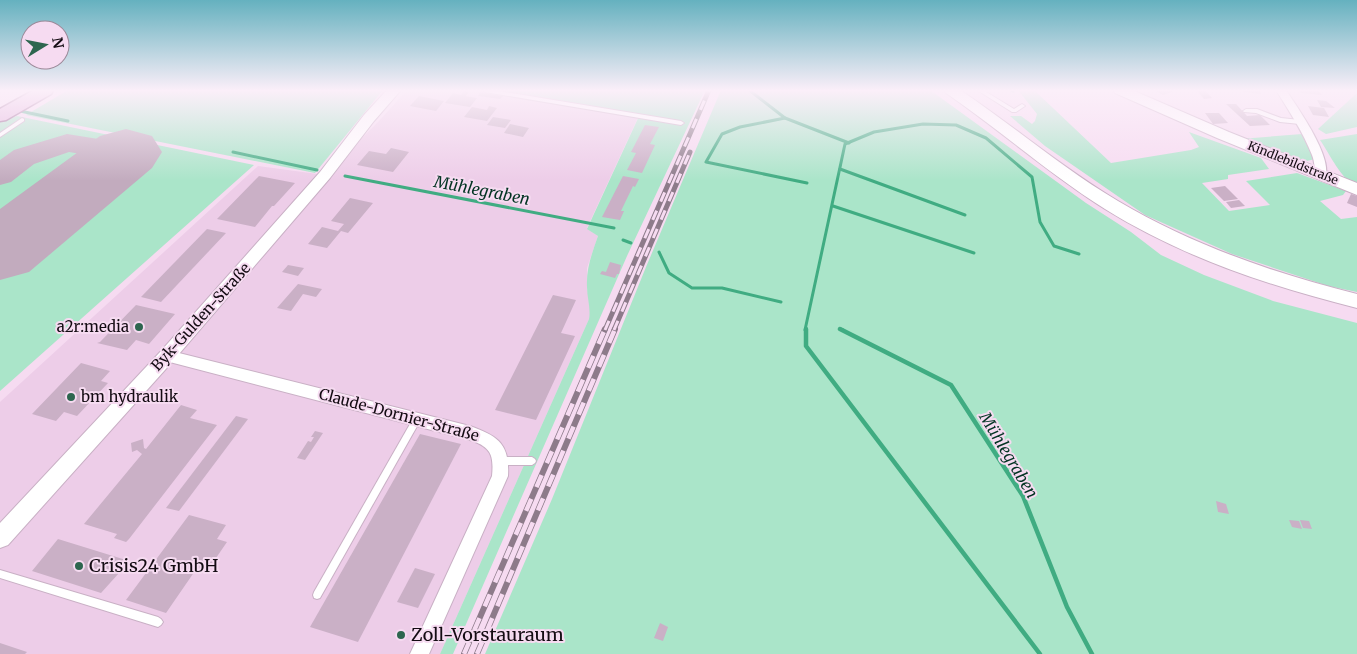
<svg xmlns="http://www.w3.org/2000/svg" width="1357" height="654" viewBox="0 0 1357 654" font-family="Merriweather,serif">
	<rect width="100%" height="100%" fill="#f6dbf1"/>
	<path fill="#edcde8" d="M407,90H487L640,113L587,228L598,236L587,268V289L591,309L589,319L440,654H0V402L258,166L325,175L379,121Z"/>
	<g fill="#aae5c9">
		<path d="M68,90H383L315,173L26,115Z"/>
		<path d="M497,90H705L627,256L453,654H440L589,319C591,308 587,298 587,287C586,269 592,253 598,236L587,229L640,114Z"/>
		<path d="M721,90H930L1086,203L1131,232L1161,255L1204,275L1273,301L1357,323V654H485L552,499L646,267Z"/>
		<path d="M1018,90H1034L1111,163L1191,150L1199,147L1189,132L1261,158L1269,169L1228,175V179L1202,183L1229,211L1270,205L1246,181L1297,173L1346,191L1343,195L1320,201L1341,219L1357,217V292L1328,286L1232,254L1145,215L1045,146L1010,116H1021L1032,124L1035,121L1037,114Z"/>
		<path d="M1357,93V127L1326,134L1318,129Z"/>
		<path d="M17,116L254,165L0,391V122Z"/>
		<path d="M1302,134L1313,150L1315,159L1307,161L1240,139Z"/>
		<path d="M1357,134V186C1341,180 1330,154 1320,140Z"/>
	</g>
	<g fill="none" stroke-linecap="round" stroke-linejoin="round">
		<g stroke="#40ac82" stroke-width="3">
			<path d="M749,90L785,118L849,143"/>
			<path d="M1011,90L1013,91"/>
			<path d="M20,111L68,121"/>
			<path d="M785,118L740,127L722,134L706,162L807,183"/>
			<path d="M233,152L317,170"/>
			<path d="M840,169L965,215"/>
			<path d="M345,176L614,228"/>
			<path d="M833,206L974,253"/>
			<path d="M623,240L631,243"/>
			<path d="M659,252L669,273L692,288H722L781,302"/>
			<path d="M840,329L843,330"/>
			<path d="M805,330L845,144L874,132L923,124L956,125L986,138L1032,177L1040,222L1054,246L1079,254"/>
		</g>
		<g stroke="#40ac82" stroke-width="4.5">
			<path d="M806,329V346L1040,654"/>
			<path d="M840,329L951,385L1023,496L1067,607L1092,654"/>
		</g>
		<path fill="#c2abbe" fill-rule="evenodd" d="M67,134L136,145L141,152L136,159L126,161L69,152L34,164L11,182L0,185V160L14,150Z"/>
		<path fill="#c2abbe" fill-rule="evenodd" d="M126,129L152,136L162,152L152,168L29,272L0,280V209L100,136Z"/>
	</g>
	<g fill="#cab0c6">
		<path d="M1154,90H1177L1163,95Z"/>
		<path d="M1205,90L1212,98L1204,99L1197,91Z"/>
		<path d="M1242,90H1259L1261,94L1244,92Z"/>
		<path d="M1298,90H1318L1322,95L1301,93Z"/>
		<path d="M464,91L469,92L466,96L477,98L470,107L445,103L453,93L461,95Z"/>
		<path d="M480,92L503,96L500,99L478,96Z"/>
		<path d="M419,96L444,101L436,111L410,106Z"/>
		<path d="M1317,100L1326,101L1335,108L1321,107Z"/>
		<path d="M1226,104H1236L1247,116L1260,115L1270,125L1250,126Z"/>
		<path d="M489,106L497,108L487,121L464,117L472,107L487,110Z"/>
		<path d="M1308,106L1324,108L1329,117L1313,115Z"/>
		<path d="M1205,113H1219L1228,123L1213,124Z"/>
		<path d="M493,117L511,120L505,128L487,125Z"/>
		<path d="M510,124L529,128L523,137L504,133Z"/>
		<path d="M645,125L659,127L650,144L655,145L642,173L627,170L636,153L631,152Z"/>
		<path d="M391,148L409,152L393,172L357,165L369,151L386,154Z"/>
		<path d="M259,176L295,183L274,206H272L255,227L217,219Z"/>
		<path d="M623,176L639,179L635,187L633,186L621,211H624L620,220L602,217Z"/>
		<path d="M1225,186L1238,199L1224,201L1211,188Z"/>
		<path d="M1351,194L1357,196V207L1347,203Z"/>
		<path d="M350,198L373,203L348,233L341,231L327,248L308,244L322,227L338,231L344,224L331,221Z"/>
		<path d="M1239,200L1245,206L1231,208L1226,202Z"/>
		<path d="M207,229L226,233L161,302L141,297Z"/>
		<path d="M610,262L621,265L619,274H617L615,278L600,274L602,271L606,272Z"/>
		<path d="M288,265L304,268L298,276L282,272Z"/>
		<path d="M298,284L322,289L316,297L303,294L291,311L277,308Z"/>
		<path d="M553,295L576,300L561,333L575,336L536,420L495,410Z"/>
		<path d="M136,305L175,314L149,344L136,340L127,350L97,343L100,342Z"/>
		<path d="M81,363L110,371L101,381L108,383L77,416L64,412L56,421L32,414Z"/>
		<path d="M181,405L197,410L190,418L217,425L129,539L126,542L114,538L117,534L84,524L142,454L137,450L132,452L131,443L143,439L144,448L146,449Z"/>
		<path d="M236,416L248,419L179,511L166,508Z"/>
		<path d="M315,431L323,433L305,460L297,458L308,441L311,442L314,437H311Z"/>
		<path d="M420,434L461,444L358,642L310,627Z"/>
		<path d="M1216,501L1226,504L1229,514L1218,512Z"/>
		<path d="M189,515L226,525L217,539L227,542L207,571L197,568L166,613L126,600Z"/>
		<path d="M1289,520L1299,521L1302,529L1292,527Z"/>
		<path d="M1300,520L1309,521L1312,529L1303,528Z"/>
		<path d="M58,539L126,560L117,572L119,573L101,593L32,571Z"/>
		<path d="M415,568L435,574L418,608L397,602Z"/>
		<path d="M660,623L668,627L663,641L654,638Z"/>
		<path d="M0,643L27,652L25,654H0Z"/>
	</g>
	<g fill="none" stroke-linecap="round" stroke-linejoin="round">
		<g stroke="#c9b0c5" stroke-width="2">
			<g id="service">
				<path d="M483,90H492L681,121L684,123L681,125L485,92Z"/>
				<path d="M977,90H983L1014,109L1022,104L1025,106L1016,112H1012Z"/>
				<path d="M1246,109H1257L1281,118L1300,120L1303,122L1300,124L1280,122L1256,113L1244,112L1243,111Z"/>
				<path d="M22,118L24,119V121L0,137V133Z"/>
				<path d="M417,416L420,417L421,419L420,421L320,598L317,599L314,598L313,595L314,592L414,417Z"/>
				<path d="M502,457H532L535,459L536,461L535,463L532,465H502L499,463L498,461L499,459Z"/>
				<path d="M0,570L158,617L161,619L163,622L161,625L158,627L0,578Z"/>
			</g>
		</g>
		<g stroke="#c9b0c5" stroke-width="2">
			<g id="minor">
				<path d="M1276,90H1286C1297,107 1334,158 1325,178H1317C1314,171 1315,162 1312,155C1303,132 1289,111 1276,90Z"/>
				<path d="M167,350L470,426C498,436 510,444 508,476L429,654H410L492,476C494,455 491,447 470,440L162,360L160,356L162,352Z"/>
			</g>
		</g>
		<g stroke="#c9b0c5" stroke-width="2">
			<path id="tertiary" d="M387,90H401L374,121L330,178L173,361L8,545L0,548V523L161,351L320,172L364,115Z"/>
		</g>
		<g stroke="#c9b0c5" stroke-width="2">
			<g id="secondary">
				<path d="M944,90H960C1014,126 1062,168 1118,201C1192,245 1273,273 1357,294V308C1269,286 1182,257 1105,209C1049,174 1000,130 946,93Z"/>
				<path d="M1113,90H1132L1229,132L1357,183V195L1217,138L1115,93Z"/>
			</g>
		</g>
		<g stroke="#8c5485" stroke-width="3">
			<path id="primary" d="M34,90H53L51,94L6,120L0,121V109Z"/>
		</g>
		<use href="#service" fill="#fff" fill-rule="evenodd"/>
		<use href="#minor" fill="#fff" fill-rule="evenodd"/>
		<use href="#tertiary" fill="#fff" fill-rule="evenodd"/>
		<use href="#secondary" fill="#fff" fill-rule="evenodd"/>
		<use href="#primary" fill="#e1b0db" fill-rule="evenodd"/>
		<g stroke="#8d7b8a" stroke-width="5">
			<g id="rail-far1">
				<path d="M605,330L709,90"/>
				<path d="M614,330L690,152"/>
			</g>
		</g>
		<g stroke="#8d7b8a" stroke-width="6">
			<g id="rail">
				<path d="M464,654L605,329"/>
				<path d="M477,654L615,329"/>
			</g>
		</g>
		<use href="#rail-far1" stroke="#f6dbf1" stroke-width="3" stroke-dasharray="10" stroke-linecap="butt"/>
		<use href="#rail" stroke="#f6dbf1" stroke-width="4.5" stroke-dasharray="13" stroke-linecap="butt"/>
	</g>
	<linearGradient id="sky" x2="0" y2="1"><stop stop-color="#65b1bf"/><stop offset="0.5" stop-color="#fbeff9"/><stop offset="1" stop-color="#fbeff9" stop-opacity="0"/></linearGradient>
	<rect width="1357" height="181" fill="url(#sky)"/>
	<g fill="#2d664f" stroke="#f6dbf1" stroke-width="2">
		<circle cx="139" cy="327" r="5"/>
		<circle cx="71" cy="397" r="5"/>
		<circle cx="79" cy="566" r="5"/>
		<circle cx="401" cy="635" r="5"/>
	</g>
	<g text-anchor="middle" stroke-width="4" stroke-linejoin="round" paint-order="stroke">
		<g font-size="12" fill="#130b12" stroke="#f6dbf1">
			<text transform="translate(1293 163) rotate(22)" y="4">Kindlebildstraße</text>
		</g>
		<g font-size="15" fill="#130b12" stroke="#f6dbf1">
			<text transform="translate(201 317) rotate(-48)" y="5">Byk-Gulden-Straße</text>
			<text transform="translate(399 415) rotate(15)" y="5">Claude-Dornier-Straße</text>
		</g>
		<g font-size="15" fill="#130b12" stroke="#f6dbf1" text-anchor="end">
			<text x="129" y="332">a2r:media</text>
			<text x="81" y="402" text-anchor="start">bm hydraulik</text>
		</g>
		<g font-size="16" font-style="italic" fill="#033423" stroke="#f6dbf1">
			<text transform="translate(482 190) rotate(11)" y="6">Mühlegraben</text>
			<text transform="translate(1009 455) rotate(59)" y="6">Mühlegraben</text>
		</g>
		<g font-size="18" fill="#130b12" stroke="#f6dbf1" text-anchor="start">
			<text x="89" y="572">Crisis24 GmbH</text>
			<text x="411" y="641">Zoll-Vorstauraum</text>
		</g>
	</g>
	<g transform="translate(45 45) rotate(80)"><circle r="24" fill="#f6dbf1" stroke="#9b8898"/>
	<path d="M0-4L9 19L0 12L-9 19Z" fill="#2d664f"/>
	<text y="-8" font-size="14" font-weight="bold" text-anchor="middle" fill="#130b12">N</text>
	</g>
</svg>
